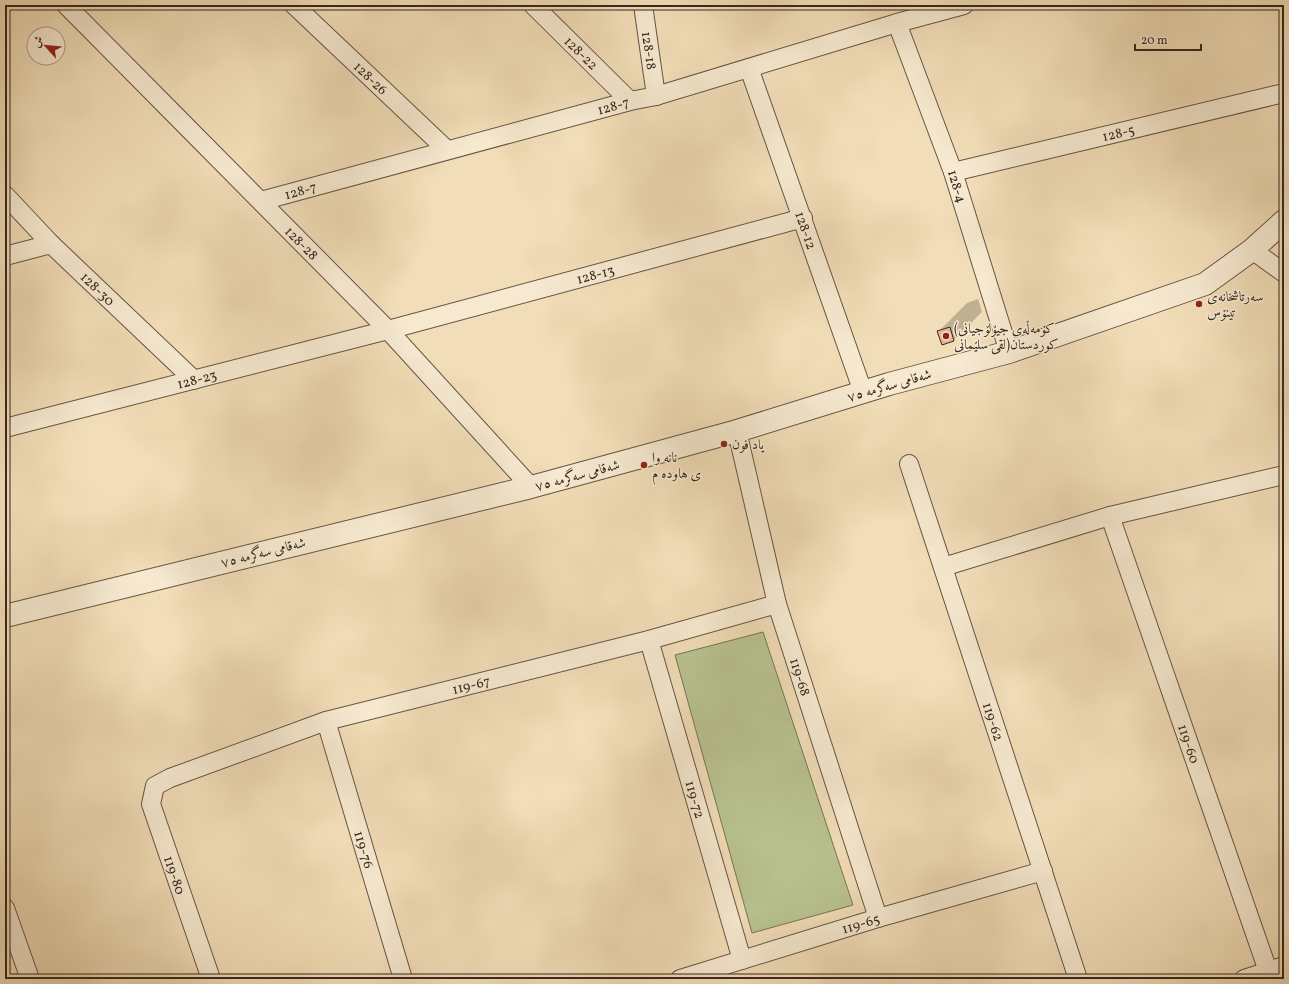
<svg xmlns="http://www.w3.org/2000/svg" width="1289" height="984" viewBox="0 0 1289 984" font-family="Vollkorn,Amiri,serif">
	<rect width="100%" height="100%" fill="#f1ddb7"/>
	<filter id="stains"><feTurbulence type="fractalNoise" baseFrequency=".005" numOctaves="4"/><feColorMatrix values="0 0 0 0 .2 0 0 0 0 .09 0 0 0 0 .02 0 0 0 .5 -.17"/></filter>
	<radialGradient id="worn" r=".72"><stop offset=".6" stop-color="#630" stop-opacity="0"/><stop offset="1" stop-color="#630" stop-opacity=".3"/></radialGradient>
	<path fill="#b8c290" stroke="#787457" d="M763,632L853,905L752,933L675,655Z"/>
	<path fill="#0003" d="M978,299L982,312L954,340L938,332L967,303Z"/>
	<path fill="#e7b09b" stroke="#38271e" d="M950,327L954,341L942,345L937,331Z"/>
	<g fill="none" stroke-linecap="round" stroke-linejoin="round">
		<g stroke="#665444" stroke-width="20">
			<g id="minor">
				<path id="s1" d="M66,5L388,330L531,487"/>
				<path id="s2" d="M294,5L447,150"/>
				<path id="s3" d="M533,5L630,101"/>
				<path id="s4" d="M643,5L656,96"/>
				<path id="s5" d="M897,23L953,172L1009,352"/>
				<path id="s6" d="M749,68L863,392"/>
				<path id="s7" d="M953,172L1284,93"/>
				<path id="s8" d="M5,195L51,244L194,380"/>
				<path id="s9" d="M261,201L630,101L656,96L897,23L964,5"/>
				<path d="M1252,250L1284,273"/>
				<path d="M5,256L51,244"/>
				<path id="s10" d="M5,428L388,330L803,218"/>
				<path id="s11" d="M737,431L777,604L878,918"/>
				<path id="s12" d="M909,464L1078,979"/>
				<path id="s13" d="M1110,516L1268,971"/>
				<path d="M943,567L1110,516L1284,475"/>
				<path id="s14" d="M649,640L742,960"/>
				<path id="s15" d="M326,721L403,979"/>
				<path d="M5,908L30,979"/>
				<path id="s16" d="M211,979L151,804L155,786L170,778L326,721L649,640L777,604"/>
				<path id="s17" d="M680,979L878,918L1043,871"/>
				<path d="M1244,979L1284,966"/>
			</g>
		</g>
		<g stroke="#665444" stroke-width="24">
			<path id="tertiary" d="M5,616L531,487L737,431L889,384L1009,352L1205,284L1252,250L1284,221"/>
		</g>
		<use href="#minor" stroke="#f6e9d0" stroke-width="18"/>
		<use href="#tertiary" stroke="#f6e9d0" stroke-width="22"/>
	</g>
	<g fill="#8f2418" stroke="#f6e9d0" stroke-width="1.5">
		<circle cx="1199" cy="304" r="4"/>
		<circle cx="946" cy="336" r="4"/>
		<circle cx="724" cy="444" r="4"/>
		<circle cx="644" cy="465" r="4"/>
	</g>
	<g text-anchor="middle" stroke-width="3" stroke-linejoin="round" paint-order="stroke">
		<g font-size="14" fill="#38271e" stroke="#f6e9d0">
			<text dy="5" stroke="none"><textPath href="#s4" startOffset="46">128-18</textPath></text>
			<text dy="5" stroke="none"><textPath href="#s3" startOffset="68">128-22</textPath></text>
			<text dy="5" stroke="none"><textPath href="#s2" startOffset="106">128-26</textPath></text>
			<text dy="5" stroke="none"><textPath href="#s9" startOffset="365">128-7</textPath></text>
			<text dy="5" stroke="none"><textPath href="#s7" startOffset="170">128-5</textPath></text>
			<text dy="5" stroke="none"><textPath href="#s5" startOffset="174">128-4</textPath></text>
			<text dy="5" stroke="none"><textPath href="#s9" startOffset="41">128-7</textPath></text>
			<text dy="5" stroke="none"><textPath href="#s6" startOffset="172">128-12</textPath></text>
			<text dy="5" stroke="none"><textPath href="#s1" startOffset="335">128-28</textPath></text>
			<text dy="5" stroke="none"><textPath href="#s10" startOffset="610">128-13</textPath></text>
			<text dy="5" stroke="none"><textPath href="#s8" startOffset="132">128-30</textPath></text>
			<text dy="5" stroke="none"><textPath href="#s10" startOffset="198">128-23</textPath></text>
			<text transform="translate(889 385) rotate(-16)" y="5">شەقامی سەگرمە ٧٥</text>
			<text transform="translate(577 475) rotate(-15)" y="5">شەقامی سەگرمە ٧٥</text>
			<text transform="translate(263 552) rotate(-14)" y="5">شەقامی سەگرمە ٧٥</text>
			<text dy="5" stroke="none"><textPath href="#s11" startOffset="254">119-68</textPath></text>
			<text dy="5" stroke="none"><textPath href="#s16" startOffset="536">119-67</textPath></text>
			<text dy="5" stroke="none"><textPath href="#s12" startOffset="271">119-62</textPath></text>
			<text dy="5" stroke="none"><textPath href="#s13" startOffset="241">119-60</textPath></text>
			<text dy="5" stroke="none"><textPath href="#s14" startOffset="166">119-72</textPath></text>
			<text dy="5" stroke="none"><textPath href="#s15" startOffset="134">119-76</textPath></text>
			<text transform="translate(175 875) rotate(71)" y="5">119-80</text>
			<text dy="5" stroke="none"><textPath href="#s17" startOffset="189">119-65</textPath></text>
		</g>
		<g font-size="14" fill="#38271e" stroke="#f6e9d0" text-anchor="start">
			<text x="1207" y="301">سەرتاشخانەی<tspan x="1207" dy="16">تینۆس</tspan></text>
			<text x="954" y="333">(کۆمەڵەی جیۆلۆجیانی<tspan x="954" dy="16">کوردستان(لقی سلێمانی</tspan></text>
			<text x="732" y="449">ياد فون</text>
			<text x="652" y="462">نانه وا<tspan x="652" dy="16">ی هاوده م</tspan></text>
		</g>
	</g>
	<rect width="1289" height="984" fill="none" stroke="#f1ddb7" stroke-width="20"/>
	<rect x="6" y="6" width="1277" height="972" fill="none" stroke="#38271e" stroke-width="2"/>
	<rect x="10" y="10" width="1269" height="964" fill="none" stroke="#38271e"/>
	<g transform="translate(46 46) rotate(297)"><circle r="19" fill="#f6e9d0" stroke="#aa9b89"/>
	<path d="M0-3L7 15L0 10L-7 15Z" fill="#8f2418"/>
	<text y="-6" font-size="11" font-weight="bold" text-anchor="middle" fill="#38271e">ش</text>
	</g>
	<path d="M1135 44v6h66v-6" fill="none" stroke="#38271e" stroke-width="2"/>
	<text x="1141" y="44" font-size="12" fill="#38271e" stroke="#f6e9d0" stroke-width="3" paint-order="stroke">20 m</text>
	<rect width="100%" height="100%" filter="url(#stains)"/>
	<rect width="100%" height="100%" fill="url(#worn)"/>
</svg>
